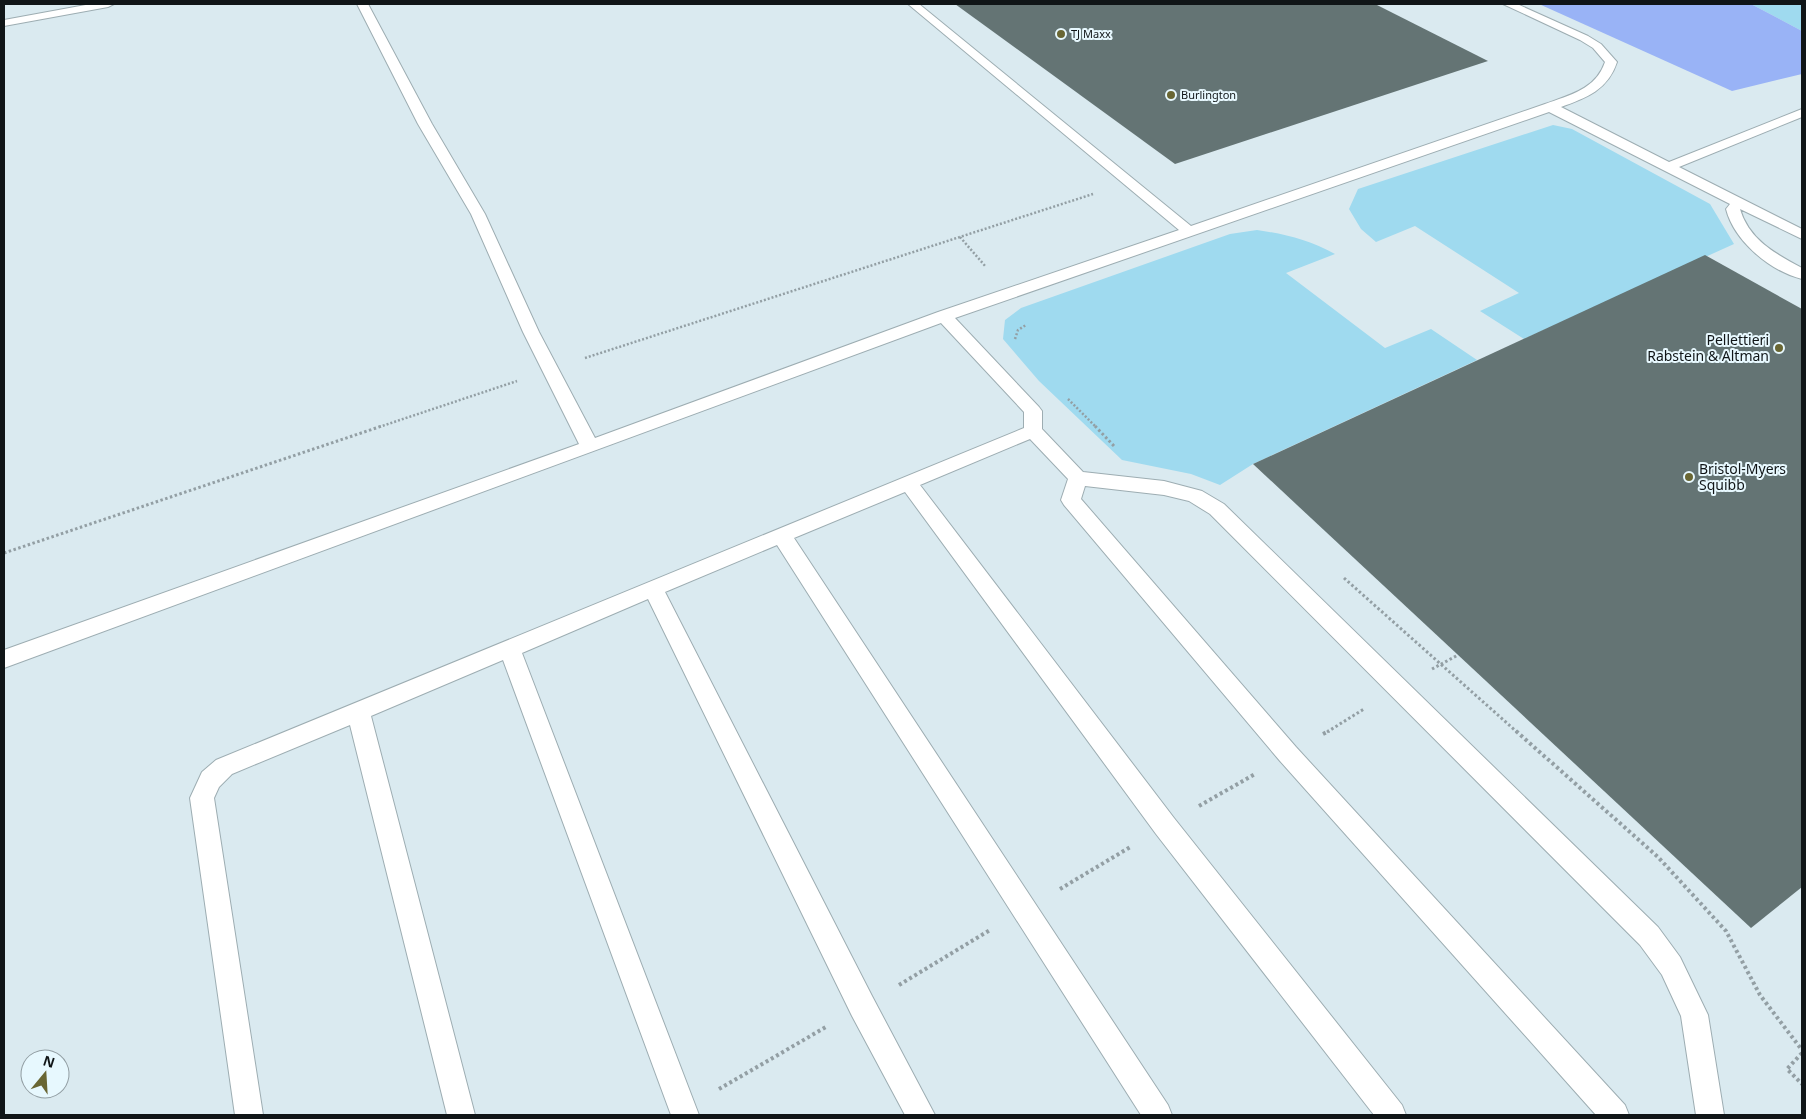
<svg xmlns="http://www.w3.org/2000/svg" width="1806" height="1119" viewBox="0 0 1806 1119" font-family="'Noto Sans',sans-serif">
	<rect width="100%" height="100%" fill="#daeaf0"/>
	<g fill="#9fdaef">
		<path d="M1751,4H1802V31Z"/>
		<path d="M1553,125L1572,129L1710,204L1734,244L1524,339L1480,311L1519,293L1415,226L1376,242L1361,229L1349,209L1358,189Z"/>
		<path d="M1257,230C1285,234 1309,240 1335,254L1286,273L1385,348L1431,329L1477,360L1253,464L1220,485L1191,474L1122,460L1039,381L1003,339L1005,320L1021,308L1230,234Z"/>
	</g>
	<path fill="#99b3f6" d="M1539,4H1751L1802,31V74L1732,91Z"/>
	<g fill="#647474">
		<path d="M955,4H1375L1488,61L1175,164Z"/>
		<path d="M1705,255L1802,309V887L1751,928L1253,464Z"/>
	</g>
	<g fill="none" stroke-linecap="round" stroke-linejoin="round">
		<g stroke="#9dadb2" stroke-width="2">
			<g id="service">
				<path d="M91,4H114L108,7L4,26V20Z"/>
				<path d="M357,4H368L432,124L485,214L539,332L595,438L938,312L1179,230L908,4H919L1191,226L1545,104C1570,95 1596,89 1605,62L1593,48L1580,40L1503,4H1517L1588,36L1601,44L1617,62C1608,90 1586,98 1561,107L1669,162L1802,109V117L1679,167L1802,229V239L1740,209C1749,240 1776,254 1802,268V279C1770,271 1734,241 1726,209L1730,204L1549,112L955,318L1039,407L1042,411V429L1083,472L1164,481L1202,491L1224,504L1658,927L1680,957L1708,1015L1724,1115H1696L1681,1016L1662,975L1640,945L1210,514L1189,501L1164,495L1085,486L1081,499L1296,747L1625,1105L1629,1115H1596L1280,761L1064,505L1061,500L1068,479L1030,439L920,485L1174,818L1402,1105L1406,1115H1374L1156,834L905,492L794,538L1168,1105L1172,1115H1141L777,545L665,592L872,996L935,1115H905L852,1016L648,599L522,653L699,1115H671L503,660L371,716L475,1115H447L350,725L232,774L219,787L214,798L263,1115H235L190,798L202,772L216,760L1024,428V412L941,323L4,668V650L579,444L523,332L471,214L418,124Z"/>
			</g>
		</g>
		<g stroke="#939fa4" stroke-width="2.5" stroke-dasharray="2 2" stroke-linecap="butt">
			<path d="M960,237L986,267"/>
			<path d="M1015,339L1018,330L1026,325"/>
			<path d="M585,358L1093,194"/>
			<path d="M1068,399L1096,427"/>
			<path d="M379,427L517,381"/>
		</g>
		<g stroke="#939fa4" stroke-width="3" stroke-dasharray="2.5 2.5" stroke-linecap="butt">
			<path d="M1095,426L1114,446"/>
			<path d="M4,553L382,426"/>
			<path d="M1344,578L1517,732"/>
			<path d="M1432,669L1458,655"/>
			<path d="M1327,732L1364,709"/>
		</g>
		<g stroke="#939fa4" stroke-width="4" stroke-dasharray="3 3" stroke-linecap="butt">
			<path d="M1516,731L1658,857L1726,931L1760,995L1802,1050"/>
			<path d="M1323,734L1329,731"/>
			<path d="M1199,806L1255,774"/>
			<path d="M1060,889L1132,846"/>
			<path d="M899,985L990,930"/>
			<path d="M1802,1053L1787,1069L1802,1084"/>
			<path d="M719,1089L826,1027"/>
		</g>
		<use href="#service" fill="#fff" fill-rule="evenodd"/>
	</g>
	<g fill="#696633" stroke="#e7f8fe" stroke-width="2">
		<circle cx="1061" cy="34" r="5"/>
		<circle cx="1171" cy="95" r="5"/>
		<circle cx="1779" cy="348" r="5"/>
		<circle cx="1689" cy="477" r="5"/>
	</g>
	<g text-anchor="middle" stroke-width="4" stroke-linejoin="round" paint-order="stroke">
		<g font-size="11" fill="#101517" stroke="#e7f8fe" text-anchor="start">
			<text x="1071" y="38">TJ Maxx</text>
			<text x="1181" y="99">Burlington</text>
		</g>
		<g font-size="14" fill="#101517" stroke="#e7f8fe" text-anchor="end">
			<text x="1769" y="345">Pellettieri<tspan x="1769" dy="16">Rabstein &amp; Altman</tspan></text>
			<text x="1699" y="474" text-anchor="start">Bristol-Myers<tspan x="1699" dy="16">Squibb</tspan></text>
		</g>
	</g>
	<rect width="1806" height="1119" fill="none" stroke="#101517" stroke-width="10"/>
	<g transform="translate(45 1074) rotate(18)"><circle r="24" fill="#e7f8fe" stroke="#919da2"/>
	<path d="M0-4L9 19L0 12L-9 19Z" fill="#696633"/>
	<text y="-8" font-size="14" font-weight="bold" text-anchor="middle" fill="#101517">N</text>
	</g>
</svg>
